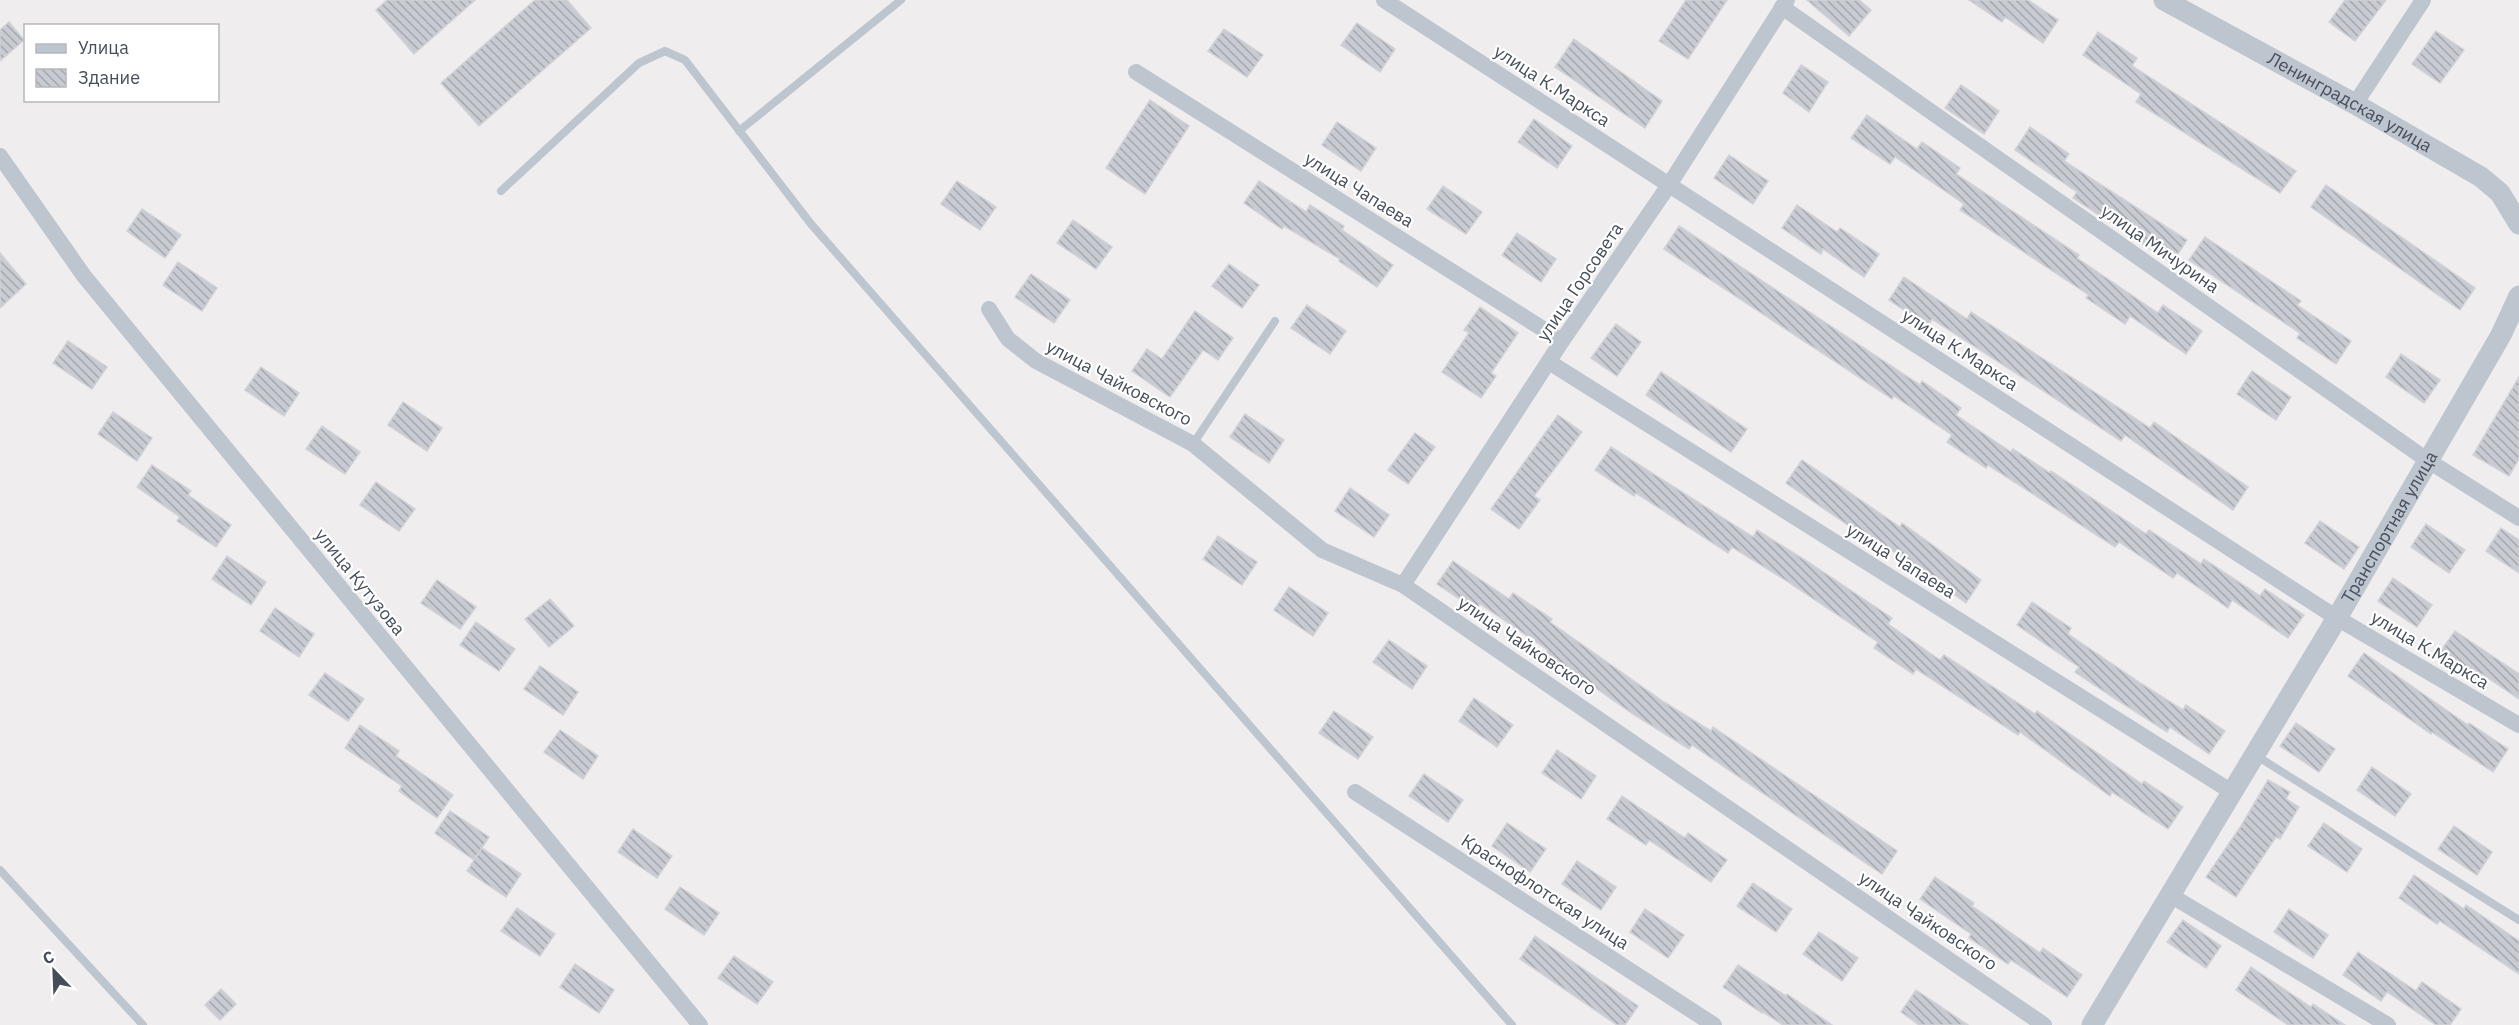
<svg xmlns="http://www.w3.org/2000/svg" width="2519" height="1025" viewBox="0 0 2519 1025" font-family="'IBM Plex Sans',sans-serif">
	<defs>
		<pattern id="building-back-hatch" width="6" height="6" patternUnits="userSpaceOnUse" patternTransform="scale(1.5)"><rect width="6" height="6" fill="#c9cbd3"/><path d="M-1 5l2 2M0 0l6 6M5-1l2 2" fill="none" stroke="#a5a7ae"/></pattern>
	</defs>
	<rect width="100%" height="100%" fill="#efeded"/>
	<g fill="url(#building-back-hatch)" stroke="#d1d2d8" stroke-width="1.5">
		<path d="M387,0H475L414,54L376,10Z"/>
		<path d="M535,0H567L591,28L479,126L441,83Z"/>
		<path d="M1686,0H1727L1688,59L1659,41Z"/>
		<path d="M1807,0H1859L1871,10L1849,36Z"/>
		<path d="M1969,0H2028L2058,20L2043,43L2005,17L2002,22Z"/>
		<path d="M2345,0H2386L2355,41L2329,22Z"/>
		<path d="M9,22L24,40L0,61V30Z"/>
		<path d="M1357,23L1395,49L1380,72L1341,45Z"/>
		<path d="M1224,29L1263,55L1247,77L1208,51Z"/>
		<path d="M2436,31L2464,50L2440,83L2412,64Z"/>
		<path d="M2098,32L2137,58L2132,66L2296,171L2280,193L2136,102L2141,94L2083,55Z"/>
		<path d="M1574,39L1662,101L1645,128L1555,67Z"/>
		<path d="M1801,65L1828,82L1809,112L1783,93Z"/>
		<path d="M1961,85L1999,111L1984,134L1945,108Z"/>
		<path d="M1150,100L1189,126L1145,194L1106,168Z"/>
		<path d="M1867,115L1917,149L1922,142L1960,168L1956,174L2079,255L2077,258L2158,313L2163,305L2202,331L2186,354L2130,316L2125,324L2086,298L2089,295L1960,210L1964,204L1895,157L1890,164L1851,138Z"/>
		<path d="M1534,119L1572,146L1557,168L1518,142Z"/>
		<path d="M1337,122L1376,148L1361,171L1322,145Z"/>
		<path d="M2030,127L2069,154L2064,161L2187,240L2172,263L2073,198L2077,192L2015,150Z"/>
		<path d="M1729,155L1768,181L1753,204L1714,178Z"/>
		<path d="M957,181L996,207L980,230L941,204Z"/>
		<path d="M1259,181L1306,212L1310,205L1344,226L1342,230L1393,265L1377,287L1339,261L1340,259L1284,226L1282,229L1244,203Z"/>
		<path d="M2326,185L2475,288L2460,310L2311,207Z"/>
		<path d="M1443,186L1482,212L1466,234L1427,209Z"/>
		<path d="M1797,205L1837,232L1840,228L1879,254L1864,277L1823,249L1821,254L1782,228Z"/>
		<path d="M142,209L181,235L165,258L127,231Z"/>
		<path d="M1073,220L1112,247L1096,269L1057,243Z"/>
		<path d="M1679,226L1920,385L1922,381L1961,408L1956,415L2011,452L2013,449L2050,473L2051,471L2146,534L2149,530L2201,564L2204,559L2260,596L2265,589L2304,615L2288,638L2232,600L2228,608L2177,573L2173,578L2119,542L2115,547L1988,465L1986,468L1947,442L1952,435L1894,396L1892,399L1664,249Z"/>
		<path d="M1517,233L1556,259L1541,282L1502,255Z"/>
		<path d="M2205,237L2301,301L2297,305L2351,341L2336,364L2297,338L2300,333L2189,260Z"/>
		<path d="M0,253L26,284L0,308Z"/>
		<path d="M178,262L217,288L202,311L163,285Z"/>
		<path d="M1229,264L1259,285L1242,308L1212,286Z"/>
		<path d="M1031,274L1070,300L1054,323L1015,297Z"/>
		<path d="M1904,277L1967,319L1971,312L2150,428L2154,422L2248,487L2233,510L2125,435L2121,441L1932,319L1928,326L1889,300Z"/>
		<path d="M1307,305L1346,331L1330,354L1291,328Z"/>
		<path d="M1480,307L1518,333L1491,373L1496,376L1481,398L1442,372L1469,333L1464,330Z"/>
		<path d="M1195,311L1233,338L1218,360L1203,350L1170,397L1132,371L1147,349L1162,359Z"/>
		<path d="M1616,324L1641,342L1617,376L1591,358Z"/>
		<path d="M68,341L107,367L92,389L53,363Z"/>
		<path d="M2401,354L2440,380L2424,403L2386,377Z"/>
		<path d="M261,367L299,393L284,416L245,390Z"/>
		<path d="M2252,371L2291,397L2276,420L2237,394Z"/>
		<path d="M1661,372L1747,429L1731,452L1646,395Z"/>
		<path d="M2519,377V459L2509,476L2473,455Z"/>
		<path d="M403,402L442,428L427,451L388,425Z"/>
		<path d="M113,412L152,438L137,461L98,434Z"/>
		<path d="M1245,414L1284,440L1269,463L1230,437Z"/>
		<path d="M1558,415L1582,432L1534,496L1540,500L1519,529L1491,509Z"/>
		<path d="M322,426L360,452L345,474L306,449Z"/>
		<path d="M1415,433L1435,447L1408,484L1388,470Z"/>
		<path d="M1611,447L1753,537L1757,530L1805,560L1892,618L1888,624L1940,660L1944,655L2035,714L2037,711L2142,784L2144,781L2183,807L2168,829L2112,792L2110,796L2020,732L2018,735L1916,669L1913,674L1874,648L1878,642L1782,578L1732,547L1728,553L1636,493L1634,496L1595,470Z"/>
		<path d="M1802,460L1900,527L1902,523L1981,580L1966,603L1869,534L1867,538L1786,483Z"/>
		<path d="M152,465L191,491L188,495L231,525L216,547L177,521L180,517L137,487Z"/>
		<path d="M376,482L415,509L399,531L360,505Z"/>
		<path d="M1350,488L1389,515L1374,537L1335,511Z"/>
		<path d="M2320,521L2359,547L2344,569L2305,543Z"/>
		<path d="M2426,524L2465,550L2449,573L2411,547Z"/>
		<path d="M2501,528L2519,540V573L2486,551Z"/>
		<path d="M1218,536L1257,562L1242,585L1203,559Z"/>
		<path d="M227,556L266,582L251,605L212,579Z"/>
		<path d="M1453,561L1509,599L1513,593L1552,619L1550,622L1664,702L1711,731L1713,727L1897,851L1882,874L1692,745L1689,749L1633,714L1546,653L1548,650L1480,604L1476,610L1437,584Z"/>
		<path d="M2393,578L2432,605L2417,627L2378,601Z"/>
		<path d="M437,580L476,607L460,629L421,603Z"/>
		<path d="M1289,587L1328,613L1313,636L1274,610Z"/>
		<path d="M550,599L574,626L549,647L525,619Z"/>
		<path d="M2032,602L2071,628L2068,634L2142,684L2183,710L2186,705L2225,731L2209,754L2170,727L2167,732L2114,698L2075,672L2079,667L2017,625Z"/>
		<path d="M275,608L314,634L299,657L260,631Z"/>
		<path d="M476,622L515,649L499,671L460,645Z"/>
		<path d="M2455,631L2519,674V699L2482,674L2478,680L2439,653Z"/>
		<path d="M1389,640L1427,666L1412,689L1373,662Z"/>
		<path d="M2364,653L2468,725L2469,723L2508,749L2493,772L2432,732L2431,734L2348,676Z"/>
		<path d="M540,666L578,692L563,715L524,689Z"/>
		<path d="M325,673L364,699L348,721L309,695Z"/>
		<path d="M1474,698L1513,725L1497,747L1459,721Z"/>
		<path d="M1334,711L1373,737L1358,759L1319,733Z"/>
		<path d="M2296,723L2335,749L2319,772L2280,746Z"/>
		<path d="M360,725L399,751L396,756L453,795L437,818L399,791L402,786L345,748Z"/>
		<path d="M560,730L598,756L583,779L544,752Z"/>
		<path d="M1557,750L1596,776L1581,799L1542,773Z"/>
		<path d="M2372,767L2411,794L2395,816L2357,790Z"/>
		<path d="M1424,774L1463,800L1448,822L1409,796Z"/>
		<path d="M2268,780L2290,792L2286,799L2299,807L2280,839L2276,837L2236,897L2206,877L2241,826Z"/>
		<path d="M1622,796L1685,838L1688,833L1727,860L1711,882L1649,840L1646,845L1607,819Z"/>
		<path d="M450,811L489,837L474,860L435,833Z"/>
		<path d="M1507,823L1546,849L1530,872L1492,846Z"/>
		<path d="M2324,823L2362,849L2347,872L2308,846Z"/>
		<path d="M2454,826L2492,852L2477,875L2438,849Z"/>
		<path d="M633,829L672,856L657,878L618,852Z"/>
		<path d="M482,848L521,874L506,897L467,871Z"/>
		<path d="M1577,861L1616,887L1601,910L1562,884Z"/>
		<path d="M2414,875L2464,909L2466,905L2519,941V974L2440,921L2437,924L2399,898Z"/>
		<path d="M1935,877L1974,903L1972,906L2040,953L2043,948L2082,975L2067,997L2011,960L2008,964L1969,938L1971,934L1920,899Z"/>
		<path d="M1753,883L1792,909L1776,932L1737,906Z"/>
		<path d="M680,887L719,913L704,935L665,909Z"/>
		<path d="M517,908L555,934L540,956L501,931Z"/>
		<path d="M1645,909L1684,935L1668,958L1630,932Z"/>
		<path d="M2289,909L2328,935L2313,958L2274,932Z"/>
		<path d="M2183,920L2221,946L2206,968L2167,942Z"/>
		<path d="M1819,932L1858,958L1842,981L1803,954Z"/>
		<path d="M1535,936L1638,1006L1625,1025H1617L1520,959Z"/>
		<path d="M2358,952L2416,991L2422,982L2461,1009L2450,1025H2436L2387,992L2381,1001L2343,975Z"/>
		<path d="M734,956L773,982L757,1004L718,978Z"/>
		<path d="M575,964L614,990L599,1013L560,987Z"/>
		<path d="M1738,965L1786,996L1787,994L1832,1025H1783L1763,1012L1762,1013L1723,987Z"/>
		<path d="M2251,967L2311,1007L2313,1004L2345,1025H2288L2236,990Z"/>
		<path d="M221,989L236,1004L220,1020L205,1005Z"/>
		<path d="M1916,990L1968,1025H1919L1901,1012Z"/>
	</g>
	<g fill="none" stroke-linecap="round" stroke-linejoin="round">
		<g stroke="#bdc5cf" stroke-width="8">
			<path d="M739,131L901,0"/>
			<path d="M501,191L639,63L665,51L685,60L811,224L1512,1025"/>
			<path d="M1193,444L1275,321"/>
			<path d="M2255,755L2519,920"/>
			<path d="M0,870L143,1025"/>
		</g>
		<g stroke="#bdc5cf" stroke-width="16">
			<path d="M1384,0L2337,618L2519,725"/>
			<path d="M1782,7L2427,460L2519,518"/>
			<path d="M1136,72L1562,341"/>
			<path d="M2355,104L2423,0"/>
			<path d="M0,156L84,276L700,1025"/>
			<path d="M989,309L1008,339L1036,361L1193,444L1322,550L1403,585L2044,1025"/>
			<path d="M1549,362L2232,792"/>
			<path d="M1403,585L1562,341L1669,185L1787,0"/>
			<path d="M1355,792L1714,1025"/>
			<path d="M2170,895L2388,1025"/>
		</g>
		<g stroke="#bdc5cf" stroke-width="21">
			<path id="s1" d="M2164,0L2355,104L2481,177L2500,193L2519,224"/>
			<path id="s2" d="M2092,1025L2337,618L2501,335L2519,296"/>
		</g>
	</g>
	<g text-anchor="middle" stroke-width="4.5" stroke-linejoin="round" paint-order="stroke">
		<g font-size="18" fill="#454e5a" stroke="#fff">
			<text transform="translate(1552 86) rotate(33)" y="6">улица К.Маркса</text>
			<text dy="6" stroke="none"><textPath href="#s1" startOffset="212">Ленинградская улица</textPath></text>
			<text transform="translate(1359 190) rotate(32)" y="6">улица Чапаева</text>
			<text transform="translate(2160 249) rotate(35)" y="6">улица Мичурина</text>
			<text transform="translate(1580 282) rotate(-56)" y="6">улица Горсовета</text>
			<text transform="translate(1960 350) rotate(33)" y="6">улица К.Маркса</text>
			<text transform="translate(1119 383) rotate(28)" y="6">улица Чайковского</text>
			<text dy="6" stroke="none"><textPath href="#s2" startOffset="580">Транспортная улица</textPath></text>
			<text transform="translate(1901 561) rotate(32)" y="6">улица Чапаева</text>
			<text transform="translate(360 582) rotate(51)" y="6">улица Кутузова</text>
			<text transform="translate(1527 646) rotate(34)" y="6">улица Чайковского</text>
			<text transform="translate(2430 650) rotate(31)" y="6">улица К.Маркса</text>
			<text transform="translate(1545 892) rotate(33)" y="6">Краснофлотская улица</text>
			<text transform="translate(1928 921) rotate(34)" y="6">улица Чайковского</text>
		</g>
	</g>
	<rect x="24" y="24" width="195" height="78" fill="#ffffff" stroke="#b5b8bd" stroke-width="1.5"/>
	<rect x="36" y="44" width="30" height="9" fill="#bdc5cf" stroke="#b5b8bd" stroke-width="1.5"/>
	<text x="78" y="54" font-size="18" fill="#454e5a">Улица</text>
	<rect x="36" y="69" width="30" height="18" fill="url(#building-back-hatch)" stroke="#b5b8bd" stroke-width="1.5"/>
	<text x="78" y="84" font-size="18" fill="#454e5a">Здание</text>
	<g transform="translate(54 971) rotate(337)" stroke="#ffffff" stroke-width="4.5" paint-order="stroke">
	<path d="M0-4.5L10 22L0 15L-10 22Z" fill="#454e5a"/>
	<text y="-9" font-size="16" font-weight="bold" text-anchor="middle" fill="#454e5a">С</text>
	</g>
</svg>
